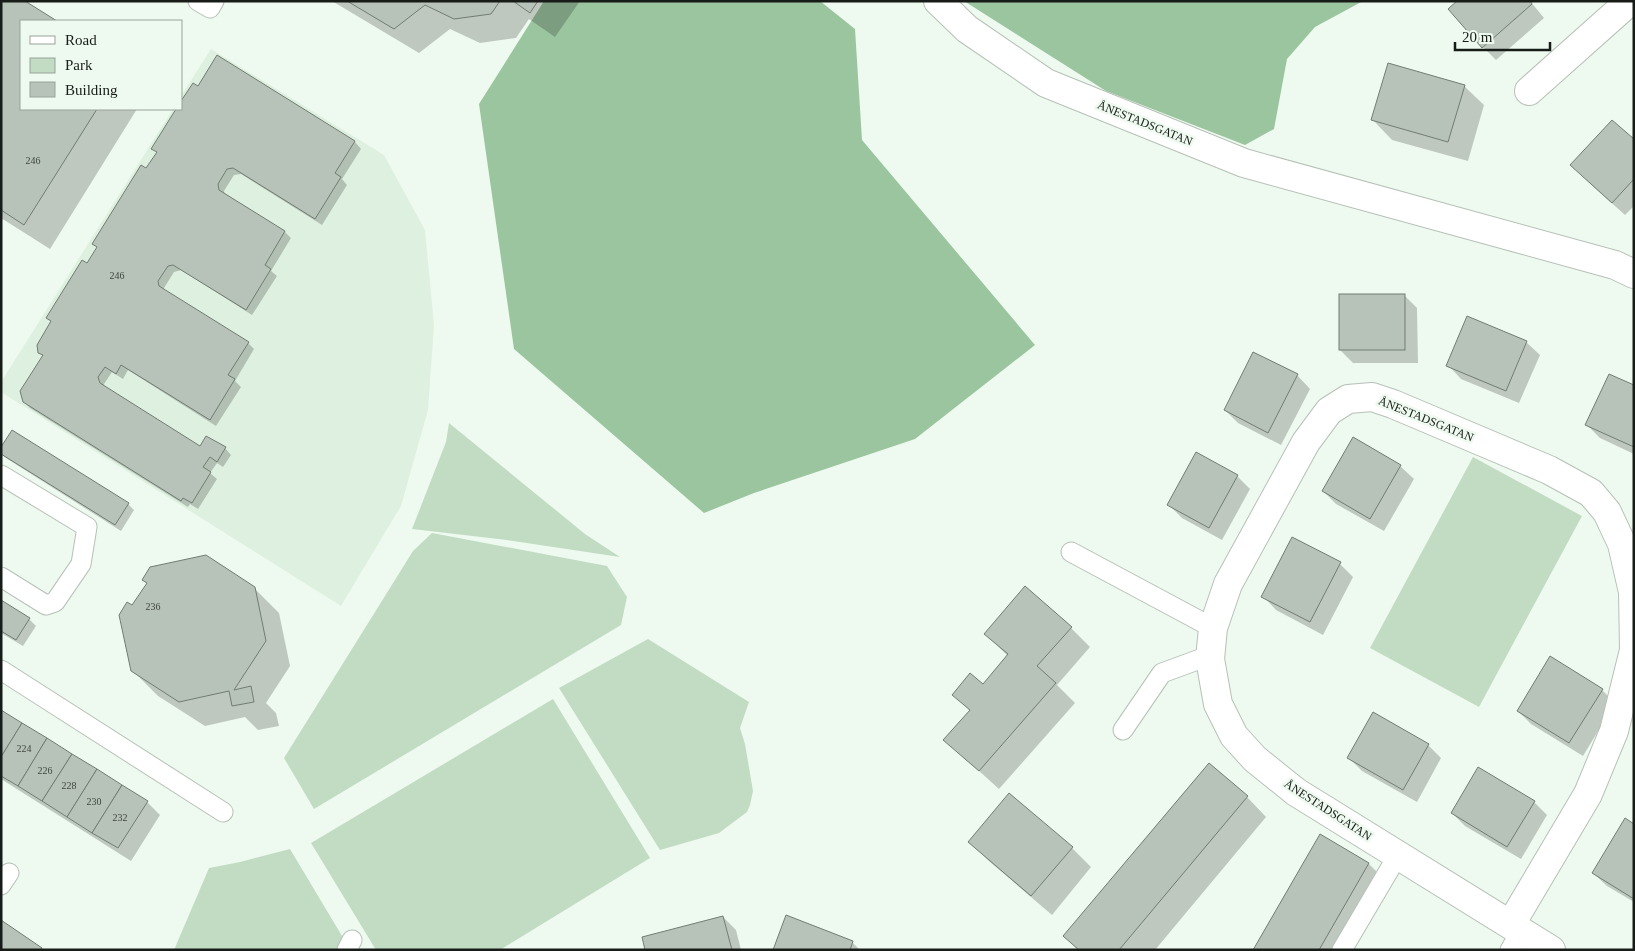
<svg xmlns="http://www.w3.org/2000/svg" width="1635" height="951" viewBox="0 0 1635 951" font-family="'Times New Roman',serif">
	<rect width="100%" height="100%" fill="#eefaef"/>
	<path fill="#def0e0" d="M211,49L384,155L425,230L434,325L428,410L401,506L341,606L1,392V382L173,109H181V96Z"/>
	<g fill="#c2dcc4">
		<path d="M449,423L585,534L620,557L507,540L412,529L446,442Z"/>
		<path d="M1473,457L1582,516L1479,707L1370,648Z"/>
		<path d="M432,533L607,566L627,597L621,625L314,809L284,758L413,551Z"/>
		<path d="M648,639L749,702L740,728L745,744L753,791L750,805L747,812L719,833L660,850L559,688Z"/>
		<path d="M553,699L650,858L500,950H376L311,843Z"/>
		<path d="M290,849L345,941L341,950H174L209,868L240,862Z"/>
	</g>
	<g fill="#9bc59f">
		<path d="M544,1H820L855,29L862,140L1035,345L915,439L754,493L704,513L514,349L479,104Z"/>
		<path d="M964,1H1363L1315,27L1287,59L1274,129L1245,145L1106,91Z"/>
	</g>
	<g fill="#0003">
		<path d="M1,1H22L54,21H21V109H137L50,249L1,218Z"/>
		<path d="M332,1H580L555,37L529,19L516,38L480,43L450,29L419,53Z"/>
		<path d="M1530,1L1544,18L1496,60L1483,47Z"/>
		<path d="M218,57L355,142L361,149L342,179L347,185L322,225L241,174L234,175L224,191L225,194L285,232L291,238L271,271L277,276L252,315L181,270L174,272L164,288V291L248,343L254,349L235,381L241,387L216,426L128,370L123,379L112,372L104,384L105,387L200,447L225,448L231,455L223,467L217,463L210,473L217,479L198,509L190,504L188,507L30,408L24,402L43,356L40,352L52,322L47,318L98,248L94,244L157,153L153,149L178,109H181L198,88Z"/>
		<path d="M1464,86L1484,105L1468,161L1392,140L1373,120Z"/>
		<path d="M1634,141V206L1625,215L1585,179Z"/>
		<path d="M1404,295L1417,308L1418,363H1353L1340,350Z"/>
		<path d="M1526,342L1540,355L1519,403L1461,379L1448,365Z"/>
		<path d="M1297,375L1310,389L1281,445L1238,423L1225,410Z"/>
		<path d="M1634,387V454L1600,438L1587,425Z"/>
		<path d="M1353,439L1400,466L1414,479L1384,531L1336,504L1323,491Z"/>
		<path d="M1,454L128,504L134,510L121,531L6,458Z"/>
		<path d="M1237,476L1250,489L1222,540L1182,518L1169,505Z"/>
		<path d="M1293,538L1340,564L1353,577L1323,635L1276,610L1263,596Z"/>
		<path d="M143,580L254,588L279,613L290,666L266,703L276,713L279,726L258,730L245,717L205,726L158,696L132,670L133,607L148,584Z"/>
		<path d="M1,602L29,619L36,626L23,646L1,633Z"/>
		<path d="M1071,628L1090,647L1057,685L1075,703L999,789L945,740L970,711L954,694L983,685L1008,656L985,634Z"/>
		<path d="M1602,690L1615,703L1583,756L1531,724L1518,711Z"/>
		<path d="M1,711L147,802L160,815L131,861L1,779Z"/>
		<path d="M1428,745L1441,758L1417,802L1362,771L1348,757Z"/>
		<path d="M1209,765L1247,797L1266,817L1155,950H1078L1065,936Z"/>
		<path d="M1010,795L1072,848L1091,867L1052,915L989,861L970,842Z"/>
		<path d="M1534,802L1547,815L1521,859L1465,826L1452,813Z"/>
		<path d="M1634,825V902L1607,886L1593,873Z"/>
		<path d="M1369,864L1388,883L1349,950H1254Z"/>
		<path d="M723,917L736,930L741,950H646Z"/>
		<path d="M852,942L860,950H774Z"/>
	</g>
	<g fill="#b7c3b8" stroke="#717c72">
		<path d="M1,1H25L57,21H21V109H97L24,225L1,210Z"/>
		<path d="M347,1H500L491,14L454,19L425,5L394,29Z"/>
		<path d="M513,1H538L530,13Z"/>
		<path d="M1457,1H1530L1532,4L1482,48L1448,9Z"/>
		<path d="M217,55L355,141L335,173L341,177L315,219L233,168L227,169L218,184L219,190L285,231L265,265L271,269L246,310L173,265L168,266L158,281L159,286L249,342L228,375L235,379L210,420L121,365L116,374L105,367L98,377L100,383L200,446L206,436L226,447L217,462L210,457L203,467L211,472L192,503L183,498L181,501L23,402L20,391L43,355L38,353L37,345L51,321L46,318L82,260L87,263L97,247L92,244L141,165L146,168L157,152L151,149L176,109H181V101L193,83L198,86Z"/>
		<path d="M1388,63L1465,85L1448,142L1371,120Z"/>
		<path d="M1612,120L1634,139V179L1612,203L1570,165Z"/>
		<rect x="1339" y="294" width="66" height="56"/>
		<path d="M1467,316L1527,341L1506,391L1446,366Z"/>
		<path d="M1253,352L1298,374L1268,433L1224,410Z"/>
		<path d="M1609,374L1634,385V447L1585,425Z"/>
		<path d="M12,430L129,503L115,525L1,454V447Z"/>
		<path d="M1353,437L1401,465L1370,519L1322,491Z"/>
		<path d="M1196,452L1238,475L1209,528L1167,505Z"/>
		<path d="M1292,537L1341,562L1310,622L1261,597Z"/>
		<path d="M206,555L255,587L266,641L234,690L251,686L254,702L232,706L229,691L179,702L131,671L119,615L127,602L132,605L147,583L142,580L150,567Z"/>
		<path d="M1025,586L1072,627L1037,666L1056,683L979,771L943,740L970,710L952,695L970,673L983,684L1008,654L984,634Z"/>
		<path d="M1,600L30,618L16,640L1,631Z"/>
		<path d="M1550,656L1603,689L1569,743L1517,711Z"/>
		<path d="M1,710L22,723L1,757Z"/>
		<path d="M1373,712L1429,744L1403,790L1347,758Z"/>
		<path d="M22,723L47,738L18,786L1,776V757Z"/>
		<path d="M47,738L72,754L42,801L18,786Z"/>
		<path d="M72,754L97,769L67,817L42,801Z"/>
		<path d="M1209,763L1248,796L1119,950H1079L1063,936Z"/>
		<path d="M1478,767L1535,801L1507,847L1451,813Z"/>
		<path d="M97,769L122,785L92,833L67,817Z"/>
		<path d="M122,785L148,801L118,848L92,833Z"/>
		<path d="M1009,793L1073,847L1031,896L968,842Z"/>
		<path d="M1625,818L1634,824V899L1592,873Z"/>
		<path d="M1320,834L1369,863L1319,950H1253Z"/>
		<path d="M786,915L853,941L850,950H773Z"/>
		<path d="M723,916L732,950H645L642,937Z"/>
		<path d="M1,920L42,948L41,950H1Z"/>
	</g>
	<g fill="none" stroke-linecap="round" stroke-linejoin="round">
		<g stroke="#b6c1b7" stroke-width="21">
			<g id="service">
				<path d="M198,1L210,8L214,1"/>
				<path d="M1,475L87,527L81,564L55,602L46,605L1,577"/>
				<path d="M1071,552L1213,628"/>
				<path d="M1,670L223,812"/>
				<path d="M1123,730L1162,673L1211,655"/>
				<path d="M1,885L9,873"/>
				<path d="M347,950L352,940"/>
				<path d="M1342,950L1398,855"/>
				<path d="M1510,950L1521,931"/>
			</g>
		</g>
		<g stroke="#b6c1b7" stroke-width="30">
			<g id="minor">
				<path d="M938,1L967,29L1046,83L1244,163L1615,265L1634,274"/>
				<path d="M1529,91L1630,1"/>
				<path d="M1511,924L1588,794L1614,731L1634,650L1633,592L1622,544L1607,512L1591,493L1549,470L1393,404L1372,397L1348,399L1329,411L1306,442L1228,584L1213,628L1210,659L1218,704L1234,736L1255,759L1296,792L1551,950"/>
			</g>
		</g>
		<use href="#service" stroke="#fff" stroke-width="19"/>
		<use href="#minor" stroke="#fff" stroke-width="28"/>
	</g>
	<g text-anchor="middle" stroke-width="5" stroke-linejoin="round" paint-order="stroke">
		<g font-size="10" fill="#404641">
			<text x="33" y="164">246</text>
			<text x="117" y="279">246</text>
			<text x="153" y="610">236</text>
			<text x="24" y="752">224</text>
			<text x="45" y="774">226</text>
			<text x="69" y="789">228</text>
			<text x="94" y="805">230</text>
			<text x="120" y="821">232</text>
		</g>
		<g font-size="12" fill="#181c19" stroke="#eefaef">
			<text transform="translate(1145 123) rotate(22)" y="4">ÅNESTADSGATAN</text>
			<text transform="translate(1426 419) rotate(22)" y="4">ÅNESTADSGATAN</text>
			<text transform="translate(1328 810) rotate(33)" y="4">ÅNESTADSGATAN</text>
		</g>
	</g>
	<rect width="1635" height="951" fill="none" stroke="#181c19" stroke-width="5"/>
	<rect x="20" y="20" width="162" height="90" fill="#eefaef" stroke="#98a199"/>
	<rect x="30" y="36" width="25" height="8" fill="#ffffff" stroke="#98a199"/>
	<text x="65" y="45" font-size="15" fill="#181c19">Road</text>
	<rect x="30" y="58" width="25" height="15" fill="#c2dcc4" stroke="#98a199"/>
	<text x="65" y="70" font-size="15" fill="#181c19">Park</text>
	<rect x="30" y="82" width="25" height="15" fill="#b7c3b8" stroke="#98a199"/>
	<text x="65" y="95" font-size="15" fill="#181c19">Building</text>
	<path d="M1455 42v8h95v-8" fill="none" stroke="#181c19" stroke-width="2.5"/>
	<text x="1462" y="42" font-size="15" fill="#181c19" stroke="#eefaef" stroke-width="4" paint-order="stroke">20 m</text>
</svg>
